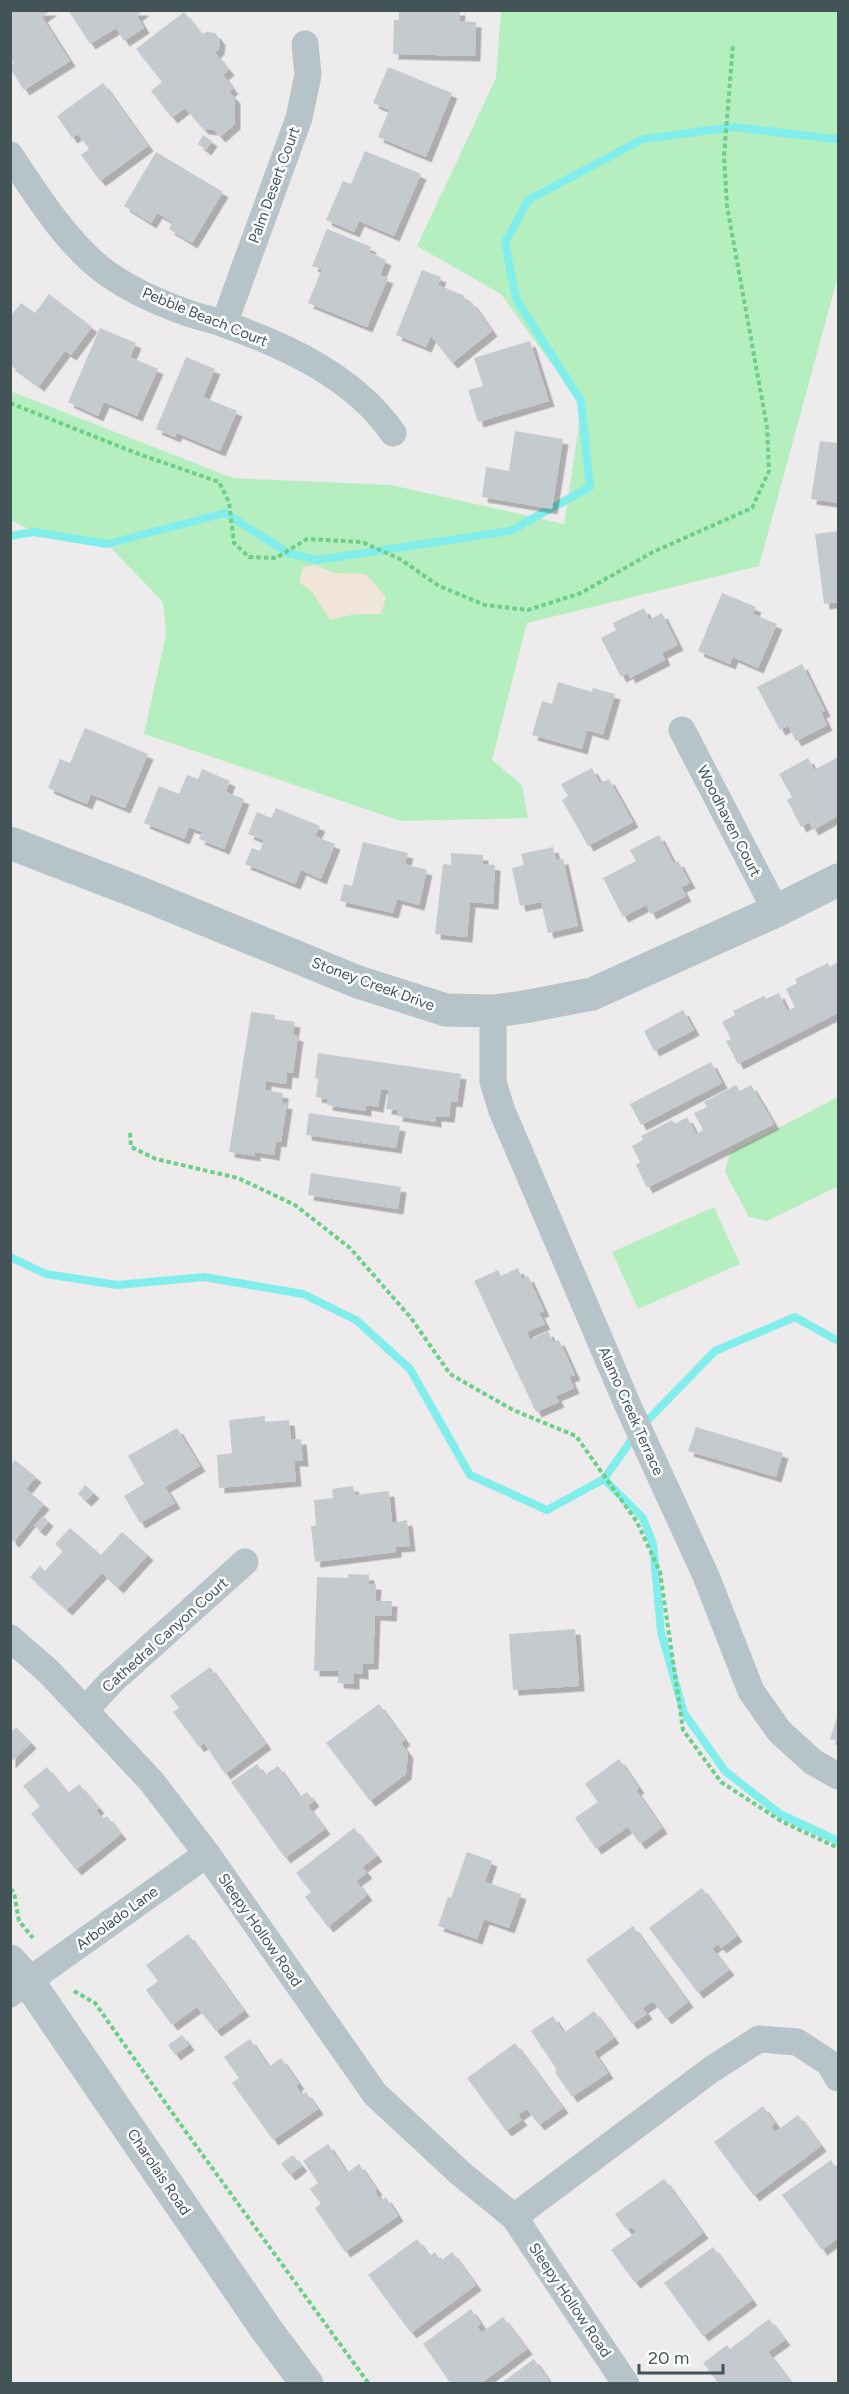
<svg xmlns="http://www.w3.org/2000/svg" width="849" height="2394" viewBox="0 0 849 2394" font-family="Figtree,sans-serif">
	<defs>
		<filter id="shadow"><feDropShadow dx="5.5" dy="5.5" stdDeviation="0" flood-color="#0004"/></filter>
	</defs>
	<rect width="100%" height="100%" fill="#eeebec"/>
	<g fill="#b6efbf">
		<path d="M501,11H838V276L759,566L527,623L492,760L522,785L528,818L401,821L144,734L166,635L163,602L107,544L34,532L11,520L10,391L233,478L391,485L564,524L582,406L501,294L417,246L496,78Z"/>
		<path d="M838,1097V1186L767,1221L749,1217L725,1172L730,1153Z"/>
		<path d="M714,1207L740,1264L638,1309L612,1252Z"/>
	</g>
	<path fill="#f1e5da" d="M316,565L333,573L366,574L386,597L381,614H356L330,620L312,592L299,582L303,567Z"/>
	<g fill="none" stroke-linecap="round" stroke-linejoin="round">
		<g stroke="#81eeec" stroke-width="8">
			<path d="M10,536L34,532L107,544L225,513L288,553L317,560L510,531L590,487L581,401L516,299L505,243L528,200L643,139L734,127L834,139L838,137"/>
			<path d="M10,1257L46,1274L117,1285L204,1277L303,1294L356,1320L410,1369L470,1475L547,1510L604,1479L635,1435"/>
			<path d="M643,1425L715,1351L795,1317L838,1341"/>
			<path d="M604,1479L643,1518L653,1544L661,1632L684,1713L725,1771L780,1814L838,1841"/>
		</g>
	</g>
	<g fill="#c5cace" filter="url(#shadow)">
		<path d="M12,10H52L42,17L70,61L24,90L10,68V65L14,63L10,58Z"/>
		<path d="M68,10H144L137,16L144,28L124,41L116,28L90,44Z"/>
		<path d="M399,10H460L459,21L476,22L475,56L393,54L394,20H399Z"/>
		<path d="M184,12L202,35L206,32L215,33L220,40L219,49L215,53L229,70L223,75L233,89L229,92L235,98V124L220,137L214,130L203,129L185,108L172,118L151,91L162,82L136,49Z"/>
		<path d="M388,67L452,93L426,157L378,137L389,110L373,103Z"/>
		<path d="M103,83L148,146L100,181L81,155L89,149L78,134L72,138L57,116Z"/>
		<path d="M203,135L212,141L206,150L198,144Z"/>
		<path d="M365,151L421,174L394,236L359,221L354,232L326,220L343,181L351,184Z"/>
		<path d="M156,152L223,192L192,243L169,229L172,222L157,213L151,223L124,206Z"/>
		<path d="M327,229L371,247L369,252L386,260L380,275L388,278L367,327L308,303L322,269L312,266Z"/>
		<path d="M422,270L441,277L438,285L463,295L469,305L471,301L492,331L452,363L431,336L426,347L396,335Z"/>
		<path d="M49,294L92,327L71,355L65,351L39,386L10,365V317L21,303L35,313Z"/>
		<path d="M100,328L136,343L130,357L158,369L137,416L104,402L98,416L68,402Z"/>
		<path d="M530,341L549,401L478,422L468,390L483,386L474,358Z"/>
		<path d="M186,357L215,369L203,397L237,411L220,451L177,433L175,437L156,429Z"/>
		<path d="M515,431L563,439L552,509L482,497L486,467L509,471Z"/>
		<path d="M820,441L838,443V503L811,499Z"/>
		<path d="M838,531V602L824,604L815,534Z"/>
		<path d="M722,593L756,607L753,614L777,624L758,668L733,657L730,664L698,651Z"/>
		<path d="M644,608L649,620L662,613L678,645L662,653L665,660L630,678L628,673L621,677L601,638L616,630L613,623Z"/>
		<path d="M802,664L825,711L821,713L827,725L796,741L788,726L780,730L757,687Z"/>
		<path d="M558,682L592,692L593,688L615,694L603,735L587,730L582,749L532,735L542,701L552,704Z"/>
		<path d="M85,728L148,754L125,808L91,794L87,804L48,788L60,759L70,763Z"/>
		<path d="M838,757V816L813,830L809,822L801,827L787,800L792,797L779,774L808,758L814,770Z"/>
		<path d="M592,768L600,783L609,779L633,822L588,846L562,800L568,796L561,784Z"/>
		<path d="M202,769L230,781L226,792L244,799L224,849L199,839L202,832L189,827L184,839L144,823L159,786L179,794L187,775L198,779Z"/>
		<path d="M276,808L320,826L315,836L335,844L321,879L301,870L295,884L245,864L252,848L260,851L264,840L248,834L257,812L271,818Z"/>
		<path d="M659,835L674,864L678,861L690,883L681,887L686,896L651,914L646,905L623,917L603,878L636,861L630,850Z"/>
		<path d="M363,842L408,853L405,864L427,870L419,905L397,899L393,913L340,901L344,884L352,886Z"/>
		<path d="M553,847L556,860L563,859L578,926L548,933L541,902L520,906L512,868L524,865L521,854Z"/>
		<path d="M451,853L483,855V864L495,865L493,904L470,902L467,937L435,934L443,864L451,865Z"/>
		<path d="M838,962V1013L738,1064L726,1041L731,1039L722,1022L735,1015L733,1011L764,996L766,999L779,993L787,1011L795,1007L786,989L797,983L795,979L828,963L830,967Z"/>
		<path d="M683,1010L694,1030L654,1051L644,1031Z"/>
		<path d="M251,1012L275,1015V1019L295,1022L293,1035L298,1036L293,1073L287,1072L286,1084L266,1081L265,1090L283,1093L282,1103L287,1104L281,1142L276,1141L274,1155L255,1152V1156L229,1152Z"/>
		<path d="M318,1053L461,1074L457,1102L451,1101L449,1117L436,1116V1122L397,1116L398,1110L386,1109L389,1090L381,1089L378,1107L366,1105V1111L327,1105L328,1099L316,1097L318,1079L315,1078Z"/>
		<path d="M711,1062L722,1083L641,1125L630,1104Z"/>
		<path d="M736,1085L740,1091L751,1085L774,1124L647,1188L636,1165L640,1162L632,1146L643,1140L641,1136L672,1120L675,1124L687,1117L696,1134L703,1130L694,1113L707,1107L704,1102Z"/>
		<path d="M309,1113L400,1126L396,1148L306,1135Z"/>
		<path d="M311,1173L401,1187L398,1209L308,1195Z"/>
		<path d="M518,1268L522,1279L528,1276L544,1311L539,1313L545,1324L527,1332L530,1340L548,1331L553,1342L559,1340L575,1375L569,1377L574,1388L556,1396L559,1402L536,1412L474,1281L498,1270L501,1276Z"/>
		<path d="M265,1416V1422L289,1420L291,1440L301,1439L303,1461H294L296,1481L219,1488L217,1455L232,1453L229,1420Z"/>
		<path d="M696,1427L783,1453L776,1477L688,1451Z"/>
		<path d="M177,1428L200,1466L165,1487L175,1503L140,1523L124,1496L144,1484L128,1456Z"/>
		<path d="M15,1460L36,1477L26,1489L44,1504L14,1542L10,1539V1466Z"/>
		<path d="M85,1485L94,1493L86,1501L78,1494Z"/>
		<path d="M353,1486L355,1495L389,1491L392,1523L407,1520L410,1546L396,1547V1552L315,1562L311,1526H316L314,1500L333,1498L332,1489Z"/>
		<path d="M43,1516L48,1521L40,1531L34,1526Z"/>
		<path d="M70,1528L101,1555L122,1532L148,1555L118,1588L102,1573L67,1610L30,1577L40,1566L45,1571L63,1551L55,1544Z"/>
		<path d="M348,1574L369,1575V1584H376L375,1601H392L391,1616L375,1615L373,1664H363V1674L354,1673V1684L338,1683V1671H314L317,1577L348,1578Z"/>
		<path d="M575,1629L579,1686L513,1690L509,1634Z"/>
		<path d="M210,1667L266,1744L225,1774L204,1743L199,1747L173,1712L179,1708L170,1696Z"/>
		<path d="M379,1704L405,1740L401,1743L408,1753L406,1774L370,1801L326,1743Z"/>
		<path d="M838,1714V1741L830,1739Z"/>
		<path d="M16,1727L31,1743L10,1763V1729L12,1731Z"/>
		<path d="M619,1759L639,1788L636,1790L662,1828L640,1844L628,1827L596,1849L575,1818L598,1802L585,1784Z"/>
		<path d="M257,1764L265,1775L278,1766L300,1797L307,1792L314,1801L308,1806L325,1829L285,1858L231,1782Z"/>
		<path d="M47,1767L68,1793L79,1784L99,1808L96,1810L103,1819L107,1816L121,1834L76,1870L31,1814L40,1806L23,1786Z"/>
		<path d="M354,1828L377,1856L362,1867L367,1873L356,1881L367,1895L328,1927L305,1897L311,1892L296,1873Z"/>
		<path d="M467,1852L492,1861L485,1882L521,1894L509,1928L484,1919L477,1939L438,1926L448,1897L451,1898Z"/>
		<path d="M702,1888L737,1936L721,1948L718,1944L712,1948L729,1970L698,1993L649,1928Z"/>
		<path d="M633,1926L688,2002L666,2019L653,2001L643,2008L647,2014L632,2024L586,1960Z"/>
		<path d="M188,1934L244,2011L216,2031L197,2007L172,2025L146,1990L158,1981L146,1965Z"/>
		<path d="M594,2011L614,2038L594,2052L608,2073L572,2097L555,2072L557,2070L531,2031L553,2016L564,2033Z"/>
		<path d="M182,2035L189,2045L175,2055L168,2045Z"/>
		<path d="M250,2039L269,2067L281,2058L299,2084L296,2086L302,2095L306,2092L318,2109L273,2140L232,2083L239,2078L224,2057Z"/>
		<path d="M515,2043L563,2108L539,2125L527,2109L518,2115L522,2120L506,2131L467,2078Z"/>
		<path d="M763,2106L775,2123L771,2126L775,2132L798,2115L821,2146L754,2196L714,2142Z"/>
		<path d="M328,2144L347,2173L359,2164L377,2190L375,2191L381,2201L386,2197L398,2216L345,2252L315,2208L321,2204L310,2189L318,2183L303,2161Z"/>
		<path d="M293,2155L302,2166L290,2175L281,2164Z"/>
		<path d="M831,2160L838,2170V2238L822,2250L782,2195Z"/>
		<path d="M664,2179L703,2233L635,2283L611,2250L636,2232L632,2227L627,2230L615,2214Z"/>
		<path d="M417,2239L429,2256L435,2252L441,2261L452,2252L476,2285L411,2333L368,2275Z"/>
		<path d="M713,2247L752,2300L703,2336L664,2283Z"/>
		<path d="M471,2309L481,2324L477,2327L482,2332L503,2317L527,2349L480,2384H451L423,2344Z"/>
		<path d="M769,2319L785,2340L768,2352L792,2384H719L703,2363L727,2345L730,2349Z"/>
		<path d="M534,2359L549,2381L545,2384H500Z"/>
	</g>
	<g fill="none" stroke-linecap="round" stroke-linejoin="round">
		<g stroke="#6dce88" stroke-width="4" stroke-dasharray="4.5 3" stroke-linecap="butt">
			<path d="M10,403L136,453L219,482L229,502L234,543L249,557L276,558L307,539L362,542L400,559L439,586L485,605L528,610L581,593L653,552L752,508L769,471L767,427L727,206L724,156L733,44"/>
			<path d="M130,1133L131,1147L156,1159L238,1178L295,1205L350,1248L411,1318L450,1374L513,1410L576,1436L637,1522L660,1572L683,1730L721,1782L781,1821L838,1848"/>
			<path d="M10,1889L14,1892L19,1921L33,1938"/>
			<path d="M74,1991L95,2003L186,2132L369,2384"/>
		</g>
		<g stroke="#b6c4c9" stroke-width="27">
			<path d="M10,155C35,193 65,240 100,268C124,287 157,302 185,312C198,317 211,319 224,324C287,346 354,377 393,433"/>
			<path d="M224,324L299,118L308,75L305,44"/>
			<path d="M682,730L776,911"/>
			<path d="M493,1011V1082L502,1111L629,1408L706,1576L751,1691L779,1731L813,1762L838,1776"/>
			<path d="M10,1638L48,1671L152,1782L207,1854L375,2094L460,2173L514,2217L626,2384"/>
			<path d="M85,1710L111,1682L245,1562"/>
			<path d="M10,1994L207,1854"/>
			<path d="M514,2217L712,2069L759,2039L797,2042L829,2063L838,2078"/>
		</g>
		<g stroke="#b6c4c9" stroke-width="33">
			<path d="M10,843L140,893L358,982L446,1010L493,1011L524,1007L592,994L776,911L838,880"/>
			<path d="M10,1961L28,1981L266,2329L307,2384"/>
		</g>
	</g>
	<g text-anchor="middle" stroke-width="5" stroke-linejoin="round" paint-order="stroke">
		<g font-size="15" fill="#435459" stroke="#fff">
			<text transform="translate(274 185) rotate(-70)" y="5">Palm Desert Court</text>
			<text transform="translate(205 317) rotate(22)" y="5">Pebble Beach Court</text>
			<text transform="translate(729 821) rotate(63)" y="5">Woodhaven Court</text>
			<text transform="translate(373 984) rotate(20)" y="5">Stoney Creek Drive</text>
			<text transform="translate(631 1411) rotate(66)" y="5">Alamo Creek Terrace</text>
			<text transform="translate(165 1635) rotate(-42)" y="5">Cathedral Canyon Court</text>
			<text transform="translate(117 1918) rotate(-36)" y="5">Arbolado Lane</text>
			<text transform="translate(260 1930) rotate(55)" y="5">Sleepy Hollow Road</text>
			<text transform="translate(159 2172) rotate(56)" y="5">Charolais Road</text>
			<text transform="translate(570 2300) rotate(56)" y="5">Sleepy Hollow Road</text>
		</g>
	</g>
	<rect width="849" height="2394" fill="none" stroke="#435459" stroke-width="24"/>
	<path d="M639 2364v9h84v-9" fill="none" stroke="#435459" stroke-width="3"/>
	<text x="648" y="2364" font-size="18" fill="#435459" stroke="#ffffff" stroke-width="4.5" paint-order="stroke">20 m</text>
</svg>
